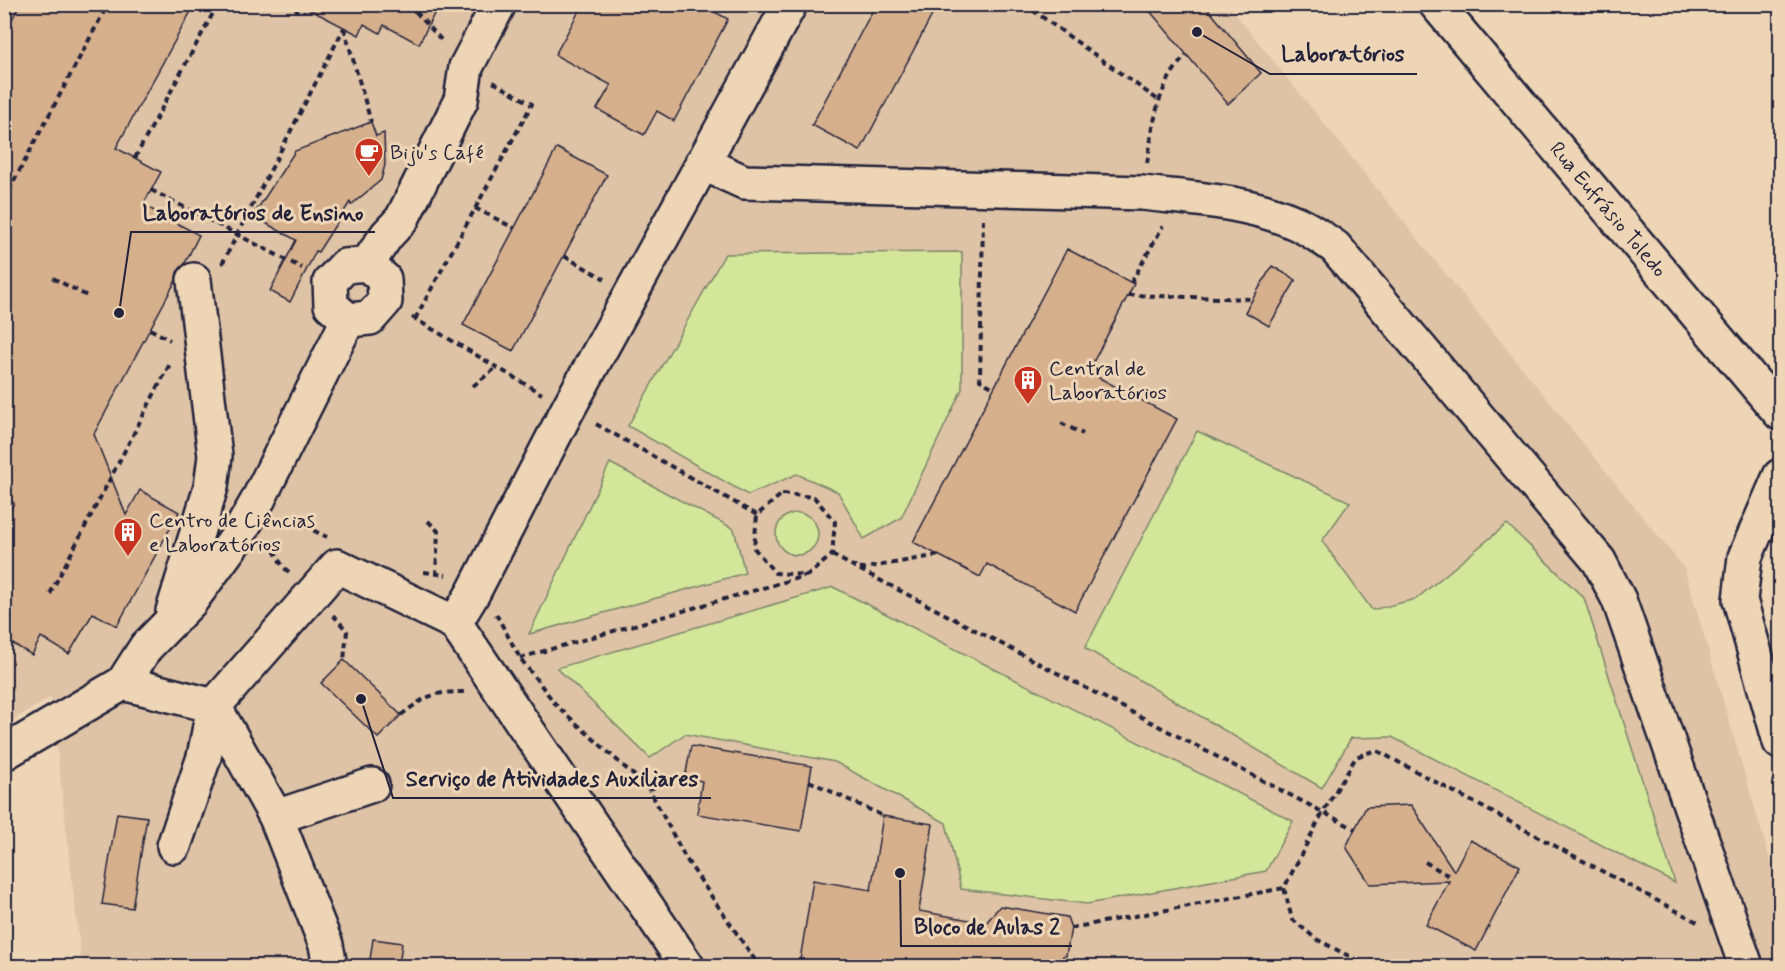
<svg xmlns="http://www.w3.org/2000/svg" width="1785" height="971" viewBox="0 0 1785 971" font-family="Mynerve,sans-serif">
	<rect width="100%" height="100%" fill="#edd5b6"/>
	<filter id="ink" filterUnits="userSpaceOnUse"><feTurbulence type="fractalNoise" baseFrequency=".0167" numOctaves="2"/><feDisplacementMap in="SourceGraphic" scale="12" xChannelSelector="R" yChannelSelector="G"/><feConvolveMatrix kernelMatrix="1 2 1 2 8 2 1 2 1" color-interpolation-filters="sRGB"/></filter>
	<g filter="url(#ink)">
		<path fill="#dec3a6" d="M5,5H1228L1684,568L1780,894V966H82L51,697L5,725Z"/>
		<g fill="#d4e69a" stroke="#7b846a" stroke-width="1.5">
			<path d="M962,252V389L901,518L864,539L838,492L797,474L748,495L628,426L725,254Z"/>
			<path d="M1197,431L1350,502L1322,541L1372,610L1416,599L1507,524L1584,598L1675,883L1392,737L1351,738L1322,788L1085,648Z"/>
			<path d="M610,463L734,529L745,573L529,634Z"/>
			<circle cx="797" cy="534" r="21"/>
			<path d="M833,587L1293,821L1266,871L1087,904L961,889L946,823L835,762L685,734L650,758L557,668Z"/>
		</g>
		<g fill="#d6af8d" stroke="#22223b" stroke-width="1.5">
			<path d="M20,4H195L116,148L161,172L143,205L199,235L184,265L177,272L176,280L94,434L126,515L140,490L179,512L117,626L93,613L69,654L41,637L32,655L4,639V522L14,503L4,498V35Z"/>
			<path d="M299,4H439L419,44L384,25L380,33L364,24L359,35Z"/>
			<path d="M583,4H700L728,19L674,121L657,111L644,135L597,109L611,85L555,55Z"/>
			<path d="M876,4H938L860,151L812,125Z"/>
			<path d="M1144,4H1204L1261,73L1228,104Z"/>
			<path d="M371,122L376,136L384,133L385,165L381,180L351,205L350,202L318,252L316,251L290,302L270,291L296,240L253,216L295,151Z"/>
			<path d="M557,148L607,175L513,351L463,325Z"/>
			<path d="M1067,249L1134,284L1088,372L1177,419L1075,611L987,564L980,577L913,542Z"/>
			<path d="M1272,266L1296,280L1269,326L1245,312Z"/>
			<path d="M344,660L401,715L378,738L321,683Z"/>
			<path d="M691,746L812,766L801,831L697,814L702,781L685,778Z"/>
			<path d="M1411,805L1454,871L1470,840L1520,866L1476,951L1426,925L1449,881L1370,884L1346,847L1366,807Z"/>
			<path d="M117,813L147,817L132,908L102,904Z"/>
			<path d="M883,816L933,824L919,911L986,923L1000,906L1067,917L1071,928L1066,956H1063L1061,966H799L813,880L871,890Z"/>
			<path d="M373,939L402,943L399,966H369Z"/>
		</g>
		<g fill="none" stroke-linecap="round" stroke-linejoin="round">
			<g stroke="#22223b" stroke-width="38">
				<g id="minor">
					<path id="s1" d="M1436,4L1780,413"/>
					<path d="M702,163L744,182L1142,193C1193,199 1248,201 1296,223C1310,229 1323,239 1335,247L1599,561L1619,600L1746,966"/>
					<path d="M367,264L387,235L402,219L461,100L466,67L499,4"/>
					<path d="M367,264L384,279L385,301L370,318L348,320L331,305L330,282L345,266Z"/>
					<path d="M1780,476L1745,557L1740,600L1780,742"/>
					<path d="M173,611L211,487L215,456L194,280"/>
					<path d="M455,623L473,593L568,409L790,4"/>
					<path d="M123,683L146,647L190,602L236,539L258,500L348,320"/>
					<path d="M4,753L123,683L214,706L276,817L326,945L330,966"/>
					<path d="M276,817L372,785"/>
					<path d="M174,846L204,757L214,706L337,566L455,623L687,966"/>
				</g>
			</g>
			<g stroke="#22223b" stroke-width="4" stroke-dasharray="6 4.5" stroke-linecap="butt">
				<path d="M409,4L443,42"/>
				<path d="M1024,4L1158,100"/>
				<path d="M296,12L300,4"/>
				<path d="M344,28L371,122"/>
				<path d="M135,158L218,4"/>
				<path d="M1147,163C1155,119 1155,90 1186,55"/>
				<path d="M151,190L302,268"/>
				<path d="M4,200L108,4"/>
				<path d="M475,208L514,228"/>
				<path d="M983,219L980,380L994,388"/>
				<path d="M564,256L605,279"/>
				<path d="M222,264L344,28"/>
				<path d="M53,278L89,297"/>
				<path d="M1131,283L1163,226"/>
				<path d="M1128,295L1252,299"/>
				<path d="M412,317L542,394"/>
				<path d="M415,319L532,104L493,82"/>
				<path d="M150,329L170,340"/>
				<path d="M473,386L497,367"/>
				<path d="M1061,423L1083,434"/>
				<path d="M596,424L757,515"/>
				<path d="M782,494L814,497L835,522L832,555L808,575L775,573L754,548L757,515Z"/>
				<path d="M285,517L327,537"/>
				<path d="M428,521L438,531L436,574"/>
				<path d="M269,541L283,567L289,572"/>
				<path d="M832,555L1355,829"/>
				<path d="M860,569L939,555"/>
				<path d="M424,572L446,575"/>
				<path d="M50,594L171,362"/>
				<path d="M496,614L520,658L557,706L649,789L686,859L759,966"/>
				<path d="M333,615L347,631L344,660"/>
				<path d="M520,658L808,575"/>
				<path d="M401,715C426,696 432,692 464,692"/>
				<path d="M809,781L883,816"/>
				<path d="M649,789L685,778"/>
				<path d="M1425,862L1451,877"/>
				<path d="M1071,928L1284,888"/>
				<path d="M1368,966L1316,939L1292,919L1284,888L1322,814L1356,757L1376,750L1699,923"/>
			</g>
			<use href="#minor" stroke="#edd5b6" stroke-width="33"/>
		</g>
	</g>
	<defs>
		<g id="cafe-pin" transform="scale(1.5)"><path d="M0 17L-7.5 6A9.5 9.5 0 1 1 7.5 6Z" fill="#c8321e" stroke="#edd5b6"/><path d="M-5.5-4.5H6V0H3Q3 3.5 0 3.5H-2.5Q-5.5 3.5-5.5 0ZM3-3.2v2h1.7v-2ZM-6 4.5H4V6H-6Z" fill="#fff"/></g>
		<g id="building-pin" transform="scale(1.5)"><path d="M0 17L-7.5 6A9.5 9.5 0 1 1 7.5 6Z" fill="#c8321e" stroke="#edd5b6"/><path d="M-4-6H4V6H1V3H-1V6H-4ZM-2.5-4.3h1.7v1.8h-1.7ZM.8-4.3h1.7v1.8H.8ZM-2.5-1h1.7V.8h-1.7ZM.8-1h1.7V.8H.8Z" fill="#fff"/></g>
	</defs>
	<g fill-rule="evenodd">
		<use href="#cafe-pin" x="369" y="152"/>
		<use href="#building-pin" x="1028" y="380"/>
		<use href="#building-pin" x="128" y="532"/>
	</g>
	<g text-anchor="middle" stroke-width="6" stroke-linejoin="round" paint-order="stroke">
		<g font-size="21" fill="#22223b" stroke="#edd5b6" text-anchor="start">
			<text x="390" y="159">Biju's Café</text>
			<text x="1049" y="375">Central de<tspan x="1049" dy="24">Laboratórios</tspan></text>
			<text x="149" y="527">Centro de Ciências<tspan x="149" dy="24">e Laboratórios</tspan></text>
		</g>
		<g font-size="21" fill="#22223b" stroke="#edd5b6">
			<text dy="7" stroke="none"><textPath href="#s1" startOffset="268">Rua Eufrásio Toledo</textPath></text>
		</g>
	</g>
	<path fill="none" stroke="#22223b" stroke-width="2" d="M1197 32L1270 74H1417M119 313L131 232H375M361 699L393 798H711M900 873L901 946H1072"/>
	<g fill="#22223b" stroke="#edd5b6" stroke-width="2">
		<circle cx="1197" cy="32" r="6"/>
		<circle cx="119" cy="313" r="6"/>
		<circle cx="361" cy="699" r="6"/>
		<circle cx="900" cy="873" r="6"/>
	</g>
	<g font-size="22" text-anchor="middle" font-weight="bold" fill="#22223b" stroke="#edd5b6" stroke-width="6" stroke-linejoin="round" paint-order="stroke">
		<text x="1343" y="61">Laboratórios</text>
		<text x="253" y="220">Laboratórios de Ensino</text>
		<text x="552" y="786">Serviço de Atividades Auxiliares</text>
		<text x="987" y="934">Bloco de Aulas 2</text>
	</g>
	<rect width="1785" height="971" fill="none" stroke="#edd5b6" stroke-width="24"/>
	<rect x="12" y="12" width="1761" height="947" fill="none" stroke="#22223b" stroke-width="2" filter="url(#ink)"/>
</svg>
